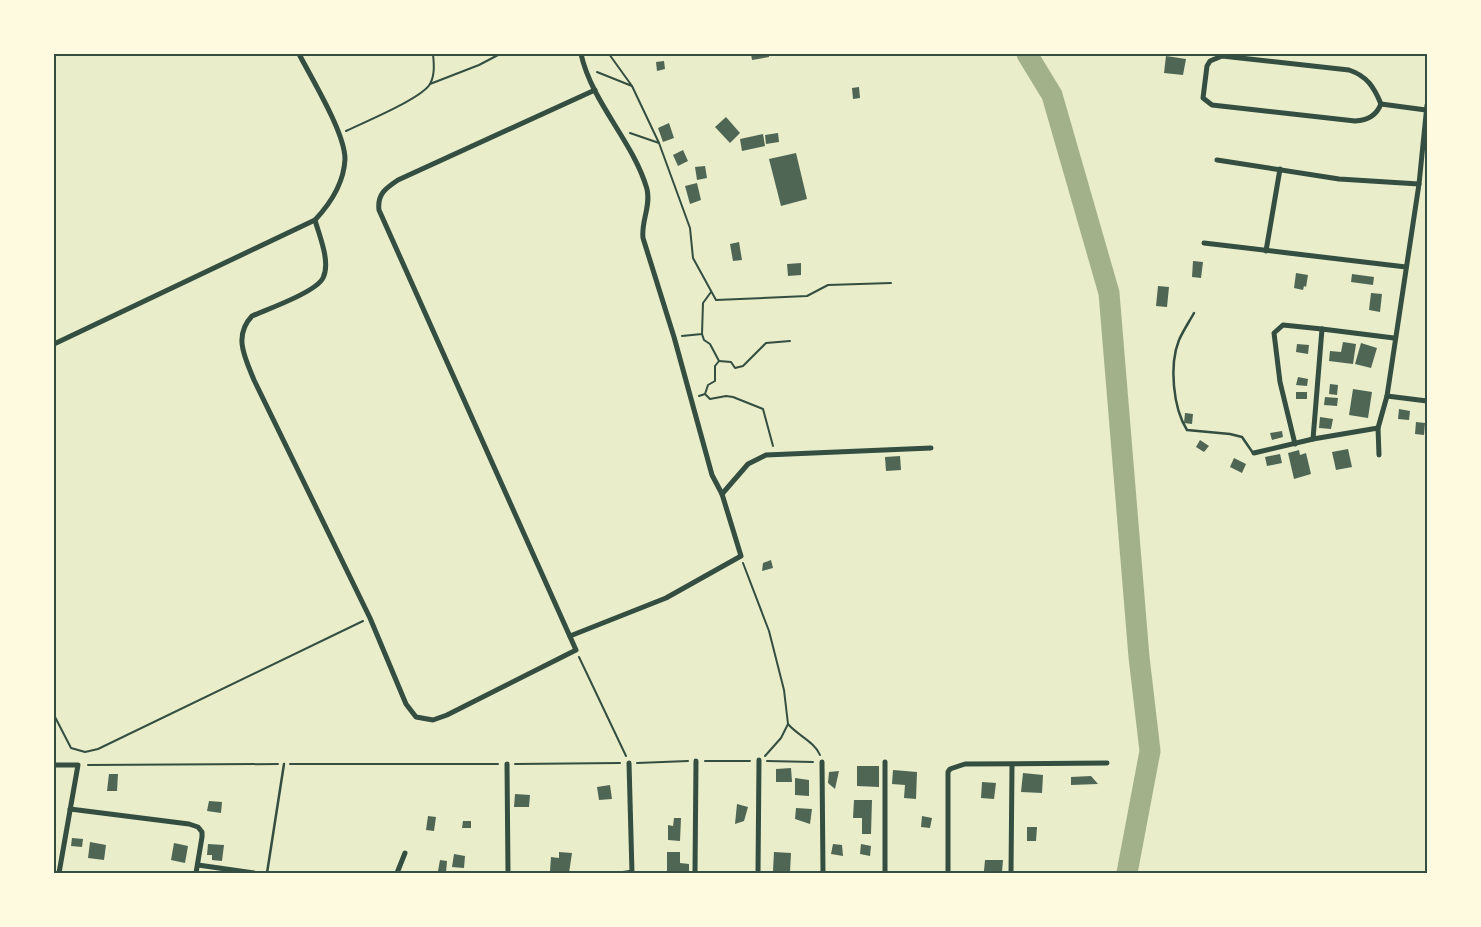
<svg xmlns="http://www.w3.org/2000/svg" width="1481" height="927" viewBox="0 0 1481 927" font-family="Karla,sans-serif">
	<rect width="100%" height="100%" fill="#e9edc9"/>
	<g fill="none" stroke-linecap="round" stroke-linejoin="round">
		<path stroke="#a3b18a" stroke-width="21" d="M1027,54L1052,95L1109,293L1139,657L1150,751L1127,873"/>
	</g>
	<g fill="#4f6655">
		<path d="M751,54H769V57L752,60Z"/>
		<path d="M1166,56L1186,59L1183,75L1164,73Z"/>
		<path d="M664,61L665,69L657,71L656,62Z"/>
		<path d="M859,87L860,98L853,99L852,88Z"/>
		<path d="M726,117L740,133L730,143L715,127Z"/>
		<path d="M669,123L674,138L663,142L658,128Z"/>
		<path d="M778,133L779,142L766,144L765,135Z"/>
		<path d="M763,134L765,146L742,151L740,139Z"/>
		<path d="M683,150L688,161L678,166L673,155Z"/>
		<path d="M796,153L807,199L781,206L769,159Z"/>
		<path d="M705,166L707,178L697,180L695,167Z"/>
		<path d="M697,183L701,200L690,204L685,186Z"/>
		<path d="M739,242L742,260L733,261L730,244Z"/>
		<path d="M1193,261L1203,262L1201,278L1192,277Z"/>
		<path d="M801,263V275L788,276L787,264Z"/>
		<path d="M1296,273L1308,275L1306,287L1304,286L1303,290L1294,288Z"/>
		<path d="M1352,274L1374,277L1373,285L1351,282Z"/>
		<path d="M1158,286L1169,287L1167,307L1156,306Z"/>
		<path d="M1371,293L1382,294L1380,312L1369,310Z"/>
		<path d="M1343,342L1356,344L1353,364L1329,361L1330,351L1341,352Z"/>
		<path d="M1361,343L1377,348L1371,368L1355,364Z"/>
		<path d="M1297,344L1309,345L1308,354L1296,352Z"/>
		<path d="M1298,377L1308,379L1307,386L1296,385Z"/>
		<path d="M1330,384L1338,385L1337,395L1329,394Z"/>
		<path d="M1353,389L1372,392L1368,418L1349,415Z"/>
		<rect x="1296" y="392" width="11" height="7"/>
		<path d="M1325,397L1338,398L1337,406L1324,405Z"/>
		<path d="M1399,409L1410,411L1409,420L1398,419Z"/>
		<path d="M1185,413L1193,414L1192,424L1184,423Z"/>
		<path d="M1320,417L1333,419L1331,429L1319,428Z"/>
		<path d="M1416,422L1425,423L1424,435L1415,434Z"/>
		<path d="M1282,431L1283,437L1272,440L1270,433Z"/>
		<path d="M1200,440L1209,446L1204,452L1196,447Z"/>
		<path d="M1348,449L1352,467L1336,470L1332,452Z"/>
		<path d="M1299,450L1300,455L1306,453L1311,474L1294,479L1288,453Z"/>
		<path d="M1280,454L1282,463L1267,466L1265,457Z"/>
		<path d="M900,456L901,470L886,471L885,457Z"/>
		<path d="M1234,458L1246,464L1242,473L1230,467Z"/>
		<path d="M771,560L773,568L762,571L763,563Z"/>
		<path d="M857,766H879V787L857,786Z"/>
		<path d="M791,768L792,782H776V769Z"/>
		<path d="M893,770L917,772L916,799L904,798L905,785L892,784Z"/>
		<path d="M839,771L835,789L828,783L829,772Z"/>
		<path d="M1023,773L1043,775L1042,793L1021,792Z"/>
		<path d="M109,774H118L117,791H107Z"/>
		<path d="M1091,776L1098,784L1071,785V777Z"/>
		<path d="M795,778L809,780V796L795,795Z"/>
		<path d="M982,782L996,783L994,799L981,798Z"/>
		<path d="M610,785L612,799L599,800L597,787Z"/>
		<path d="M515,794L530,795L529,807H514Z"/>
		<path d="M854,800H872L871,834H862V818H853Z"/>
		<path d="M209,801L222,802L221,813L207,811Z"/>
		<path d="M737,804L748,807L744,821L735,824Z"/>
		<path d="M796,808L812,809L810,824L795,819Z"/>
		<path d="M428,816L436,817L434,831L426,830Z"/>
		<path d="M922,816L932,818L930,828L921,827Z"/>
		<path d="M674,818H681L680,841L668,840V825L673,826Z"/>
		<path d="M463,821H471V828H462Z"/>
		<path d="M1027,827H1037L1036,841H1027Z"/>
		<path d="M72,838L83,839L82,847L71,846Z"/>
		<path d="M90,842L106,845L104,860L88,858Z"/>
		<path d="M174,843L188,846L185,863L171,860Z"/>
		<path d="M208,844L224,845L222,861L212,860V855H207Z"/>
		<path d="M833,844L842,845L843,856L831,854Z"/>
		<path d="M861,844L871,846L870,856L860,854Z"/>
		<path d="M559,852L572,853L569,873L550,871L551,857L559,858Z"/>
		<path d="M667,852H680V863L689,864V873H667Z"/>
		<path d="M774,852L791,853L790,872L773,871Z"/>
		<path d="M454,854L465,856L464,868L452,867Z"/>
		<path d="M440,860L447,861L446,872L438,871Z"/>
		<path d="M985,860H1003L1002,872L984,871Z"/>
	</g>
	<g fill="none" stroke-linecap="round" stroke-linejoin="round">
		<g stroke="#344e41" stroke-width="2">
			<path d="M597,72L632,86L609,54"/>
			<path d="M430,84L479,65L500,54"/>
			<path d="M346,131C364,122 421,99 430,84C435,75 434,64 433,54"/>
			<path d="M630,133L659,143L632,86"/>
			<path d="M659,143L690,228L693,258L716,300L807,296L828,285L891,283"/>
			<path d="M702,334L704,340L710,344L719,361L715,366V381L708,385L705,394"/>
			<path d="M682,336L702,334L703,303L711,292"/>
			<path d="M719,361L731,362L735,368L743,366L766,343L790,341"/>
			<path d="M699,396L705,394L710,399L726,396L733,397L763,409L773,446"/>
			<path d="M743,563L769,631L784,690L788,724L781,738L765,756"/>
			<path d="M579,657L626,756"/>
			<path d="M54,715L71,748L85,752L98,749L363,621"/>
			<path d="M788,724C797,735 815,742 820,755"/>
			<path d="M705,761H750"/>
			<path d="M767,761L813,762"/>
			<path d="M637,763L688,761"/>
			<path d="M290,764H498"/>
			<path d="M515,764L620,763"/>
			<path d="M88,765L278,764"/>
		</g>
		<g stroke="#344e41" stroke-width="2.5">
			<path d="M1194,313C1189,322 1183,331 1179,340C1169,365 1173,408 1187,430L1230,434L1242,437L1253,453"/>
			<path d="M267,873L284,764"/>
			<path d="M618,873L631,871"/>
		</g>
		<g stroke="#344e41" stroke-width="5">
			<path d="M1222,56L1349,70C1367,76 1374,87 1381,104C1376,116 1368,120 1355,121L1212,105L1203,98L1207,66L1210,61Z"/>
			<path d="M1381,104L1426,110"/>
			<path d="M1217,160L1339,179L1419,184"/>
			<path d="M315,220C319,235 331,262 323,278C316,292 268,309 252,316C233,336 245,358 254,380L370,618L406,704L416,717L433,720L447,715L576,650L379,210C377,194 386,188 398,180L595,90"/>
			<path d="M1204,243L1406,267"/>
			<path d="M1266,251L1280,169"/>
			<path d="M54,344L315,220C330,204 344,182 345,159C345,133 312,79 299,54"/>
			<path d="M1387,396L1427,401"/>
			<path d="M1313,439L1322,329L1394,338"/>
			<path d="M1295,444L1280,382L1274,333L1283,325L1322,329"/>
			<path d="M1254,453L1313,439L1378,428"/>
			<path d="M1379,455L1378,428L1387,396L1419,184L1427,105"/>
			<path d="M722,494L748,464L766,455L931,448"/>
			<path d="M570,636L666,598L741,556L722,494L712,475L674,337L643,238C641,221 651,207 647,189C633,141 592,103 581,54"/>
			<path d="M822,762L823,873"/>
			<path d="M629,763L632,873"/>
			<path d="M507,764L508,873"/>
			<path d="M54,765H78L59,873"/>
			<path d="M70,809L189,824L198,827L202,832V837L196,873"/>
			<path d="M198,865L254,873"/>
			<path d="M397,873L405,853"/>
			<path d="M695,873L696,761"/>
			<path d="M758,873L759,760"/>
			<path d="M885,873V762"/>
			<path d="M948,873V772L950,769L965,764L1107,763"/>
			<path d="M1011,873L1012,765"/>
		</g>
	</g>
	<rect width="1481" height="927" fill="none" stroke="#fefae0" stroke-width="110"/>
	<rect x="55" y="55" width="1371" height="817" fill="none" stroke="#344e41" stroke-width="2"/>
</svg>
